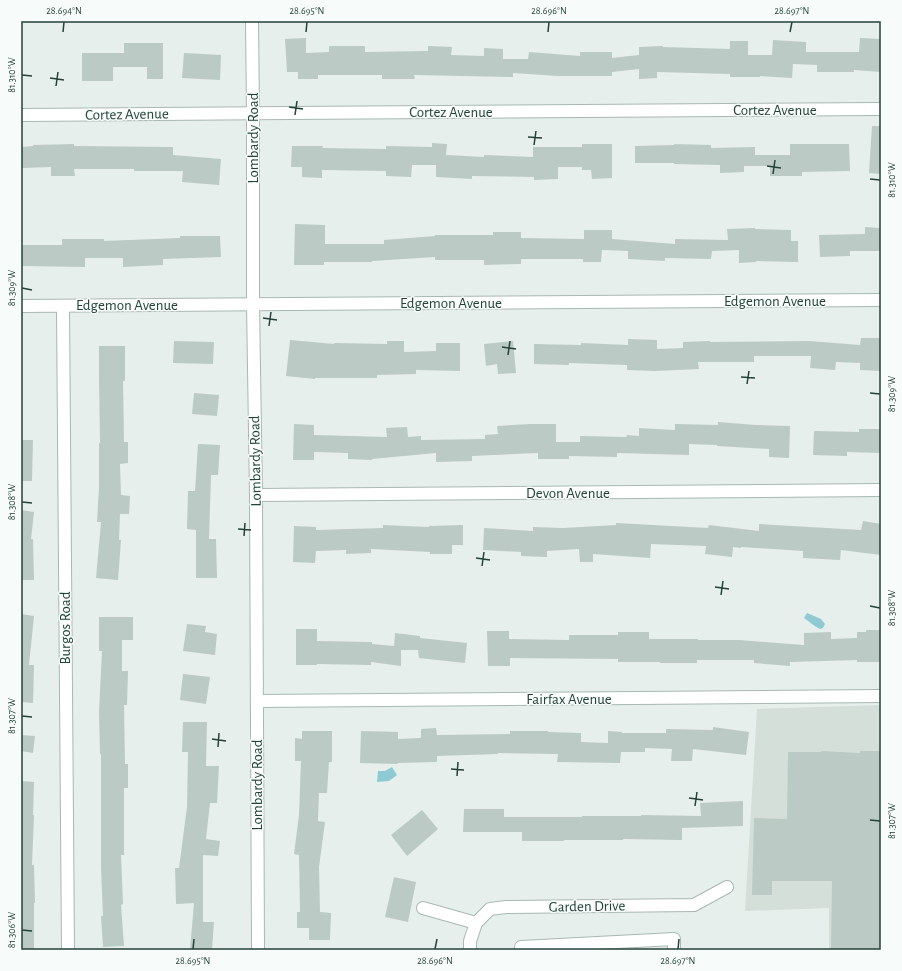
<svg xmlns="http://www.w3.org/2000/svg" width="902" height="971" viewBox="0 0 902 971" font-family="'Alegreya Sans',sans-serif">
	<rect width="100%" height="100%" fill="#e6efeb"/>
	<path fill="#d4dfda" d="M881,705V950H829V908L745,911L757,709Z"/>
	<g fill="#8ec9d4">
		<path d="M807,613L821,619L825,624L823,628L820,629C817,628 808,621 804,618Z"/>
		<path d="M392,767L397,775L389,781L377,782L378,771H385Z"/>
	</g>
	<g fill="#bbcac4">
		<path d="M306,38V53L329,52V46H365V52L428,51V46L452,47L451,55L484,56V48L503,49V59H528L529,52L580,56V52H612V58L639,55V47L663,46V47L730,49V41H748V55H772L773,40L806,42V52H859L860,38L881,39V72L854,70V72H817V65L793,64L792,78L760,76V77H730V74L657,72V78L639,79V69L612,72V76H558L513,73V77L414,75L415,79H382V75H318V79H298V72H287L285,39Z"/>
		<path d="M124,43H163V79H147V67H113V81H82V53H124Z"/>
		<path d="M184,53L221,55L220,80L182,78Z"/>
		<path d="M872,126H881V174L869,173Z"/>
		<path d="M432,143L447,144L446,155L484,157V155L533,157V147H582V144H612V178L592,179L591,170H582V167H558V179L534,180V177L472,176V179L436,177V165H412L411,177L386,176V171L322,170V178L302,177V167H291L292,146H323L322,148L386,149V146L432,147Z"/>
		<path d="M74,144V146L173,147V155L221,159L219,185L182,182L183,171H134V169H74L75,176H51V167L21,168V147L33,146V145Z"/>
		<path d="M674,144L711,145V148L755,147V155H790V144H849L850,171L802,172V176H770V166H744V172L720,173V165L674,164V163H635V146L674,145Z"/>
		<path d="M295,224L325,225V244H384V240L435,236V235H493V232H521V238L584,239V230H612V239L675,244V239L728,240L727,229L755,228V229L791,230V241H798V262L756,261V262L739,263V250L712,251L711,259L665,258V261L628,259V251L602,250L601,262H583V259H521V264L484,265V260H435V257L372,261V262H324V265H294Z"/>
		<path d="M865,227L881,228V251H850V256L820,257L819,235L865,234Z"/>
		<path d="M180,236H220L221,257L163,259V265L123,267V258H85V267L21,266V245H62V239H104V241L180,238Z"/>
		<path d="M861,338H881V371L860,370V363L836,362L835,370L810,368L811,356H754V362H698L699,369L655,371L627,370V365L569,363V365L534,364V344L581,345V343L628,345V339L657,340V349L683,348V342L710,341V342L809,341L860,345Z"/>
		<path d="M290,340L334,344V343L387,344V341H404V352L436,351V343H460V371L416,370V374L377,375V378H315V379L286,376Z"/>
		<path d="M174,341L214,342L213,364L173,363Z"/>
		<path d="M513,341L516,373L498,374L497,364L486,366L484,344Z"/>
		<path d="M99,346H125V381H123L124,442H128V463L120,464L121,495L130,496L129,514H120L119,540H121L118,580L96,578L101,522H97L99,488V443H100L99,380Z"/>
		<path d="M194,393L219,395L217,416L192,414Z"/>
		<path d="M718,422L756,425L790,426L789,458L769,457V449L717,446V445L689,444V455L617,453V457L569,456V459H538V453L472,456V461L436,462V453L372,459V460L348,459V453L314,452V460H293L294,424L314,425V435L387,437L386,428L407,427L408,437L421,436V440L485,439V435L498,434L497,426L529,424H556V442H580V436L626,437L627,435L639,436V428L675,430V424L718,425Z"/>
		<path d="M859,429H881V453L847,452V456L813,455L814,431L859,432Z"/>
		<path d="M21,440H33L32,481H21Z"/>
		<path d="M198,444L220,445L218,475H211L209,539H216L217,578H196V530L187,529L188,491H195Z"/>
		<path d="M21,510L34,512L31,539H33L34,580H21Z"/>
		<path d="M863,521L881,524V555L841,550L840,560L803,558V551L741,547V548L733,547L732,557L705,554L706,546L651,544L650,558L593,554V562H580L579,549L547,551V557L521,556V552L483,550L484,528L533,531V527L563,528L616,525V523L708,528L709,525L759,531V524L861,530Z"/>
		<path d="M383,525L429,527V526L463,525V545H452V554H430V552L371,549V553L346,554V550L316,551L315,563L293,562L294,526L316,527V530L383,528Z"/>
		<path d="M21,614L34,616L29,665H34L33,703L21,702Z"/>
		<path d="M99,617H133V640H122V671H128L127,705H124L125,764H128V788H124V855H121L123,904L121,905L124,946L103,947L101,916H103L101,868V754H100L99,712L102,651H99Z"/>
		<path d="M187,624L206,626L205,632L217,634L215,655L183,651Z"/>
		<path d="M296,629H317V641L372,642V644L394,646L395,633L420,636V638L467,643L465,663L419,658L418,650H401V666L371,662V665L317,664V665H296Z"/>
		<path d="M866,630H881V662H857V660L790,662V666L754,663V660H697V663H660V662H618V659L510,658V666H488L487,631H509V639L569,640V635H618V632H649V639H698V640H739L804,645V633L831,632V639L857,638V632H866Z"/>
		<path d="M183,674L210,677L206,704L180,700Z"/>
		<path d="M183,722H207L206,766H219L217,803H210L206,839L220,841L218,856L203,855V922H214L212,950H190L194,903L176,904L175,868H179L187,807L188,752H182Z"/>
		<path d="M713,727L749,732L746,755L693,749L692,761H671L672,749L645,748V752H621L620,763L557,762L558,754L498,753V754L437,756V762L398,763L397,764L360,763L361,731L398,732V739L421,738V729L436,728L437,735L510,734V731H548V732L581,733V742L608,743V731L622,732V733H666V729L713,730Z"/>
		<path d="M302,731H332V762H329L327,793H319L318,821L325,822L319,867L320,912L331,913L330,940H309V928H297V912H300L299,855L294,854L299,815L301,761H295V738L302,739Z"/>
		<path d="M21,735L35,736L33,753L21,751Z"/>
		<path d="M821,751L860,753V751H881V950H831L832,881H772V895H752L754,818L787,819L788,752H821Z"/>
		<path d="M21,781L34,782L33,815H34L32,865H34L35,903H34V950H21Z"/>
		<path d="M743,801V826L682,828V840L623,839V840H564V841H522V832H463L464,809H504V817H582V816H641V815L701,816L700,803Z"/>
		<path d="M422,810L438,829L407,856L391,835Z"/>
		<path d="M394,877L416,882L408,922L385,917Z"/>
	</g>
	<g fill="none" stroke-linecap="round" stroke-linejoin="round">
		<g stroke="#a8b8b2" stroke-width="14">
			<g id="minor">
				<path d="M252,21L253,113V304L256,495L258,950"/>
				<path d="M21,115L881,109"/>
				<path d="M21,306L881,300"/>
				<path d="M63,306L68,950"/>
				<path d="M256,495L881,490"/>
				<path d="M257,701L881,696"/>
				<path d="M423,908L476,923"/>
				<path d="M470,950V941L476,923L490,909L506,907L694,905L727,887"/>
				<path d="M521,950V947L674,939V950"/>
			</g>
		</g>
		<use href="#minor" stroke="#fff" stroke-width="12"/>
	</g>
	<path fill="none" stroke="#24423a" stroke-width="1.5" d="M63,32L64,22M306,32L307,22M548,32L549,22M790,32L792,22M22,75L32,76M50,78L64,80M56,86L58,72M289,107L303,109M295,115L297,101M528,137L542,138M534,145L536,131M767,166L781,168M773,174L775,160M870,179L880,180M22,288L32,290M263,318L277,320M269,326L271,312M502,347L516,349M508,355L510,341M741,377L755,378M747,384L749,371M870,393L880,394M22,502L32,503M238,529L251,530M244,536L245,523M476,558L490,560M482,566L484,552M715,587L729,589M721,595L723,581M870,606L880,608M22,716L32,717M212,739L226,741M218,747L219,733M451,769L464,770M457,776L458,762M689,798L703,800M695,806L697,792M870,820L880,821M22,930L32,931M193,949L194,939M435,949L437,939M678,949L679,939"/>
	<g text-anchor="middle" stroke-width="3" stroke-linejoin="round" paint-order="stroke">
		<g font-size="15" fill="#24423a" stroke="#f7fbf9">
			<text x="775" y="115">Cortez Avenue</text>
			<text x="451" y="117">Cortez Avenue</text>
			<text transform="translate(127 114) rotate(-1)" y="5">Cortez Avenue</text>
			<text transform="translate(253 138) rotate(-90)" y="5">Lombardy Road</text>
			<text x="775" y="306">Edgemon Avenue</text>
			<text x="451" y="308">Edgemon Avenue</text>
			<text x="127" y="310">Edgemon Avenue</text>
			<text transform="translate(255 461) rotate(-91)" y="5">Lombardy Road</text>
			<text x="568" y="498">Devon Avenue</text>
			<text transform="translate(65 628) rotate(-90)" y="5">Burgos Road</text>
			<text x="569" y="704">Fairfax Avenue</text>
			<text transform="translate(257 785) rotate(-90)" y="5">Lombardy Road</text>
			<text transform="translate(587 906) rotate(-1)" y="5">Garden Drive</text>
		</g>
	</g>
	<rect width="902" height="971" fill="none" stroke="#f7fbf9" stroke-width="44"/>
	<rect x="22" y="22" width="858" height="927" fill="none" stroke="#24423a" stroke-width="1.5"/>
	<g font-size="10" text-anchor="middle" fill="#24423a">
		<text x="64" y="14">28.694°N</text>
		<text x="307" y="14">28.695°N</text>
		<text x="549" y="14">28.696°N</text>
		<text x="792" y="14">28.697°N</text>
		<text transform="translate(11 75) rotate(-90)" y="4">81.310°W</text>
		<text transform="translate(891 180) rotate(-90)" y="4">81.310°W</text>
		<text transform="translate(11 288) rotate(-90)" y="4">81.309°W</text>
		<text transform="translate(891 394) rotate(-90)" y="4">81.309°W</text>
		<text transform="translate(11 502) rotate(-90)" y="4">81.308°W</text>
		<text transform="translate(891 608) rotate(-90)" y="4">81.308°W</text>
		<text transform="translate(11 716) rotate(-90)" y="4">81.307°W</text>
		<text transform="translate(891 821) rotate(-90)" y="4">81.307°W</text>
		<text transform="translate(11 930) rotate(-90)" y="4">81.306°W</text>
		<text x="193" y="964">28.695°N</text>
		<text x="435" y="964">28.696°N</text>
		<text x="678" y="964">28.697°N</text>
	</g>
</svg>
